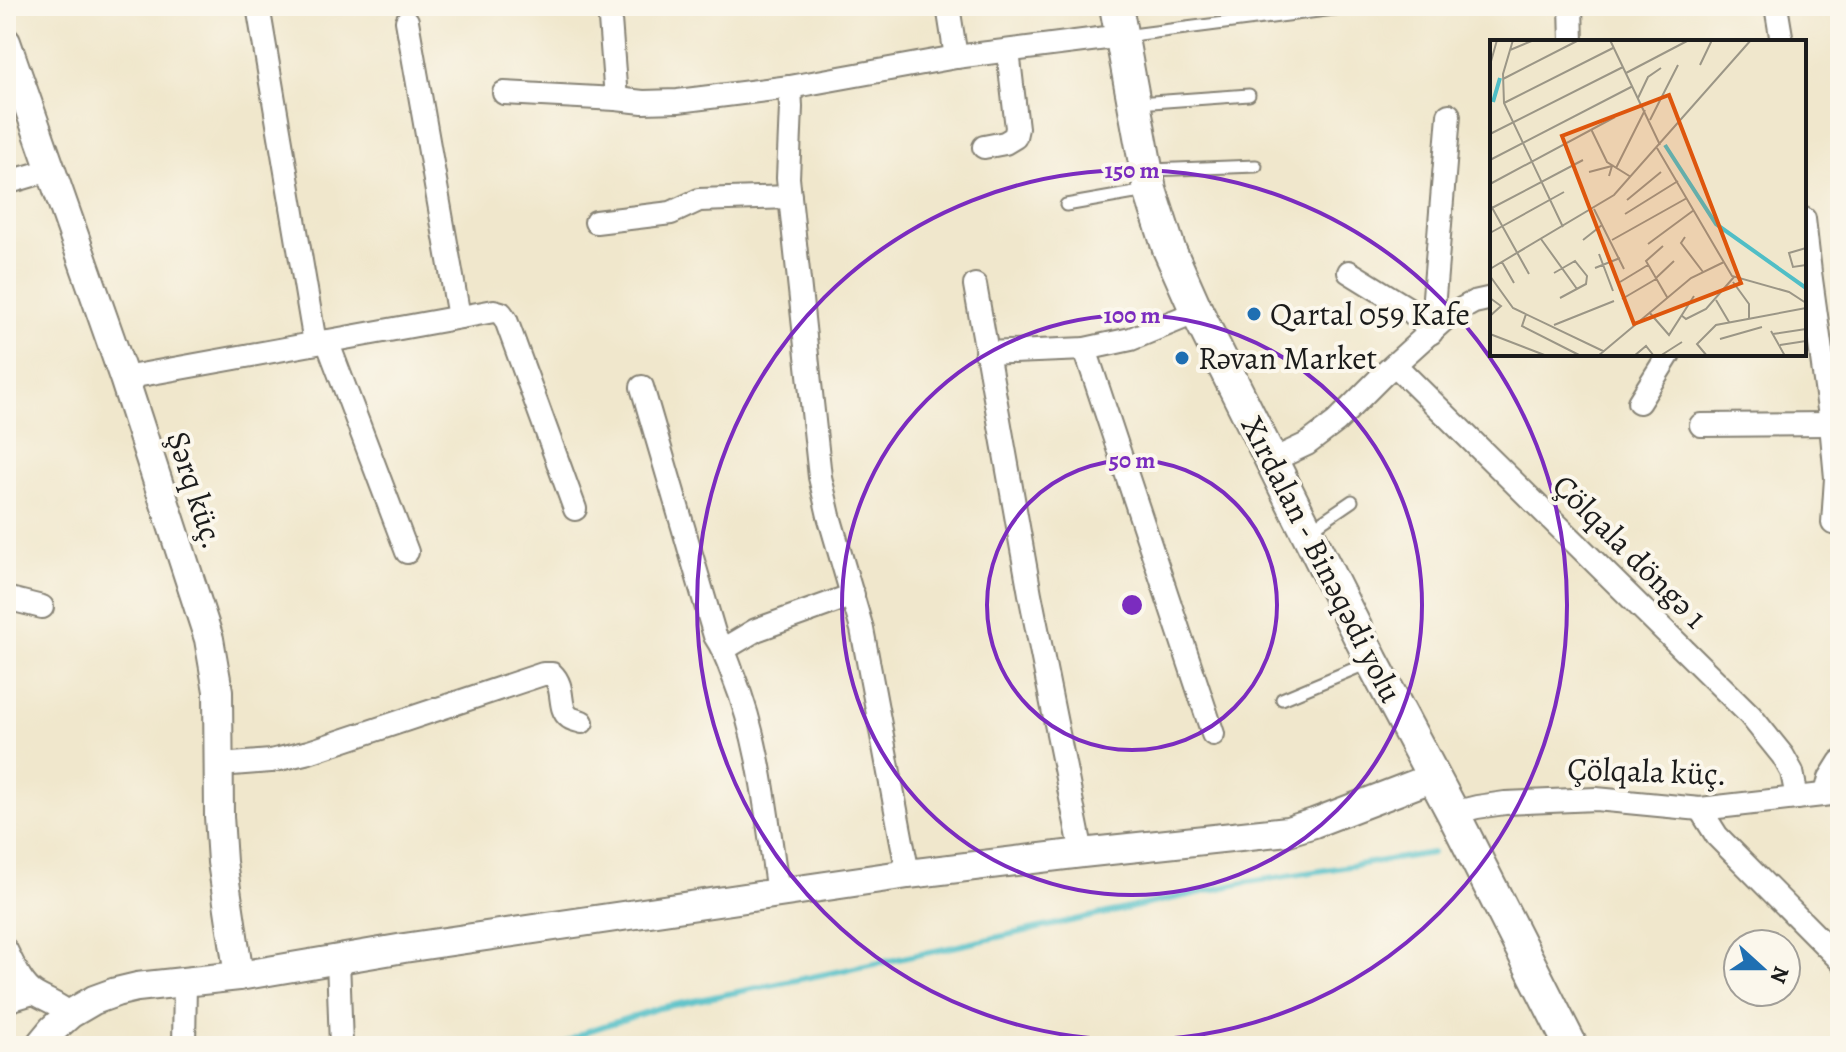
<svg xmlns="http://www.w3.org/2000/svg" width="1846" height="1052" viewBox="0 0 1846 1052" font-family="Alegreya,serif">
	<rect width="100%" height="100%" fill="#fbf7ec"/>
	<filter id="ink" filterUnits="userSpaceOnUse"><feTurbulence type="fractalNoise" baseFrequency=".0125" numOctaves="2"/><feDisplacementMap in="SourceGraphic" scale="16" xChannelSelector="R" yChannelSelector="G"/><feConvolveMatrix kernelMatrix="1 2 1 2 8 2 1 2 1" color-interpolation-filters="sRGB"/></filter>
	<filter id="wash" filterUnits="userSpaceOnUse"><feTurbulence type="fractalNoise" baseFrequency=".006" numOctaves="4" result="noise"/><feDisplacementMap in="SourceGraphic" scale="32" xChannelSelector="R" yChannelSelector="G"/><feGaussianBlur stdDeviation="1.8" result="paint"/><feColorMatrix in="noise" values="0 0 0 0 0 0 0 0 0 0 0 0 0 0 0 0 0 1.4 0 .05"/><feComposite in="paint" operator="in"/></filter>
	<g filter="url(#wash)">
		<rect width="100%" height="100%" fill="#f0e7cc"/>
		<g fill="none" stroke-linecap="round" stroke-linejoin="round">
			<path stroke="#50bec6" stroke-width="6" d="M560,1046L588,1031L659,1008L894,960L1243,883L1432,853"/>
		</g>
	</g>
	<g filter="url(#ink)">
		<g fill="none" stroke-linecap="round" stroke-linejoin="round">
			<g stroke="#868274" stroke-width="15">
				<g id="service">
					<path d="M1124,36L1357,6"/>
					<path d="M1138,103L1249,95"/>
					<path d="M1150,170L1256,166"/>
					<path d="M1066,205L1146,191"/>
					<path d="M1308,531L1352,501"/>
					<path d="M1282,699L1368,663"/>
				</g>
			</g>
			<g stroke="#868274" stroke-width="26">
				<g id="minor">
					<path d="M258,6L315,343"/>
					<path d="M609,6L616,99"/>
					<path d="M948,6L956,57"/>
					<path d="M1571,6L1572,42"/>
					<path d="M1776,6L1782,42"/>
					<path d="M407,21L459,317"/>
					<path d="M790,87L791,107L788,178L820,477L829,516L862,629L908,874"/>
					<path d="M504,93L616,99L643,102L678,101L790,87L956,57L1122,36"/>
					<path d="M984,147L1005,143L1015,137L1017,128L1008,51"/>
					<path d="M6,183L50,170"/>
					<path d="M1804,219L1810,272L1831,424L1836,478L1833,523"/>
					<path d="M596,222L671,213L699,200L790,197"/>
					<path d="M1349,272L1409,309L1431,333L1449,115"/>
					<path d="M975,285L1030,594L1082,853"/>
					<path d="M327,341L407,552"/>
					<path d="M1085,349L1213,734"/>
					<path d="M986,353L1085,349L1131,339L1197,312"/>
					<path d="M1395,365L1750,715L1783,756L1792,772L1797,798"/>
					<path d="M124,378L494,311L501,313L506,320L575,509"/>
					<path d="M642,387L715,636C724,649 728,661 733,675C761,744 767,820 778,893"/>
					<path d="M1639,402L1669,354"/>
					<path d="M1701,425L1831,424"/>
					<path d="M1273,460L1307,444L1336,422L1384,374L1447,317L1474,302L1492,298"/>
					<path d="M6,598L42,607"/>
					<path d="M724,649L756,630L853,595"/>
					<path d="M219,765L271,761L309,752L543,674H552C566,687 557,708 569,717C572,720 577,720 582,722"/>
					<path d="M1826,794L1830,778L1840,762"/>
					<path d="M1700,809L1717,836L1840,960"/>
					<path d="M1453,813L1477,807L1505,803L1596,799L1700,809L1840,793"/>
					<path d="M6,950C13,964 22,986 36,994C50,1002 57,1003 70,1014"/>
					<path d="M338,959L341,1046"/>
					<path d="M6,1001L33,993"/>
					<path d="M184,1046L185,982"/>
				</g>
			</g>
			<g stroke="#868274" stroke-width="32">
				<g id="tertiary">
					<path d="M6,42L124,378L209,639L218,691L219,816L222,862L239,976"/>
					<path d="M39,1046L53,1029L70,1014L94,1000L116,992L137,987L239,976L404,948L908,874L1082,853L1288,831L1314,823L1434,777"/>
				</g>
			</g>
			<g stroke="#868274" stroke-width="36">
				<path id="secondary" d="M1116,6L1150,190L1169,249L1197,312L1372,661L1453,813L1571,1046"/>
			</g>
			<use href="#service" stroke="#fff" stroke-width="11"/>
			<use href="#minor" stroke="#fff" stroke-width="22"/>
			<use href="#tertiary" stroke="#fff" stroke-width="28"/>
			<use href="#secondary" stroke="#fff" stroke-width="32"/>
		</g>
	</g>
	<g fill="none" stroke="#7b2cbf" stroke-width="4">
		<circle cx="1132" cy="605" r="145"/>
		<circle cx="1132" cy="605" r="290"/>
		<circle cx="1132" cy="605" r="435"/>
	</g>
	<g fill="#1f6fb2" stroke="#fbf7ec" stroke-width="3">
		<circle cx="1254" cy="314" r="8"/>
		<circle cx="1182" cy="358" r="8"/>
	</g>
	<g text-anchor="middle" stroke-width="8" stroke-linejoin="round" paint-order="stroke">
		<g font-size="32" fill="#1c1c1c" stroke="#fbf7ec" text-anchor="start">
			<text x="1270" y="325">Qartal 059 Kafe</text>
			<text x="1198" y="369">Rəvan Market</text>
		</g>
		<g font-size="32" fill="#1c1c1c" stroke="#fbf7ec">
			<text transform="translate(196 490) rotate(72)" y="11">Şərq küç.</text>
			<text transform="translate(1630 551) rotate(45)" y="11">Çölqala döngə 1</text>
			<text transform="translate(1322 559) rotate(63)" y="11">Xırdalan - Binəqədi yolu</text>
			<text transform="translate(1647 771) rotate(2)" y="11">Çölqala küç.</text>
		</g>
	</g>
	<g transform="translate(1490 40)">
		<rect width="316" height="316" fill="#f0e7cc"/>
		<path fill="none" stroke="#50bec6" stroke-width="4" d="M3,62L10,38M175,105L226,184L316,248"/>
		<path fill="none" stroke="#9b9686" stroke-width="2" d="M23,0L13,34L14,63L73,187M120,0L170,105M20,10L44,0M0,25L7,0M210,25L222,0M136,33L199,0M13,39L89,0M148,58L158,37L171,28M14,63L123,8M160,80L188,25M101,89L117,122L141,137M0,94L133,27M167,108L242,236L299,252L316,263M0,120L143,46M126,128L155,70M99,132L122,126L119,136M0,144L125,77M137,160L171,132M0,164L39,234M0,169L93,120M104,169L134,229M135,174L188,141M0,193L74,152M195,197L191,203L213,232M51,199L87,249M93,200L112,185M122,200L197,158M158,204L204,170M173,206L156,221L177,257M316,208L299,213L303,227L316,225M109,214L123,251M12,222L24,243M105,228L130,218M0,229L124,155L261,0M64,233L85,221L97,236L96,244L70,258M0,236L23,268L113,311M166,238L184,221M130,242L158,225M243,242L259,264V278M0,258L11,266L0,276M132,259L166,239M226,260L239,282M159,272L179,295L204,256M36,274L32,286L91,316M191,275L196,279L216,269L244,237M64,285L124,261M281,291L295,316M0,294L57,316M283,294L316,289M230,299L272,287M290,305L316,301M108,316L201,238L234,222M144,316L156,306L164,316M170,316L192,302M217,316L207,304L226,285L316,268"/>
		<path fill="#de560d" fill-opacity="0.15" stroke="#de560d" stroke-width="4" d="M179,55L251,243L144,284L72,96Z"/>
		<rect width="316" height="316" fill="none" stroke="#1c1c1c" stroke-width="4"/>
	</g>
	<circle cx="1132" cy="605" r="12" fill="#7b2cbf" stroke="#fbf7ec" stroke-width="4"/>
	<g font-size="24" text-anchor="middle" font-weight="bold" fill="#7b2cbf" stroke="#fbf7ec" stroke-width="8" stroke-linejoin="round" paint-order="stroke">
		<text x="1132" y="178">150 m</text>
		<text x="1132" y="323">100 m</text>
		<text x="1132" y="468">50 m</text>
	</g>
	<rect width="1846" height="1052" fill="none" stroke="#fbf7ec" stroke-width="32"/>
	<g transform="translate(1762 968) rotate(111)"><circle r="38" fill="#fbf7ec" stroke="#a29f99" stroke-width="2"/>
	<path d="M0-6L14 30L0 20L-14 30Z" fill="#1f6fb2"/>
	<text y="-12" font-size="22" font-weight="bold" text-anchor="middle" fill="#1c1c1c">N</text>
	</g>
</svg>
